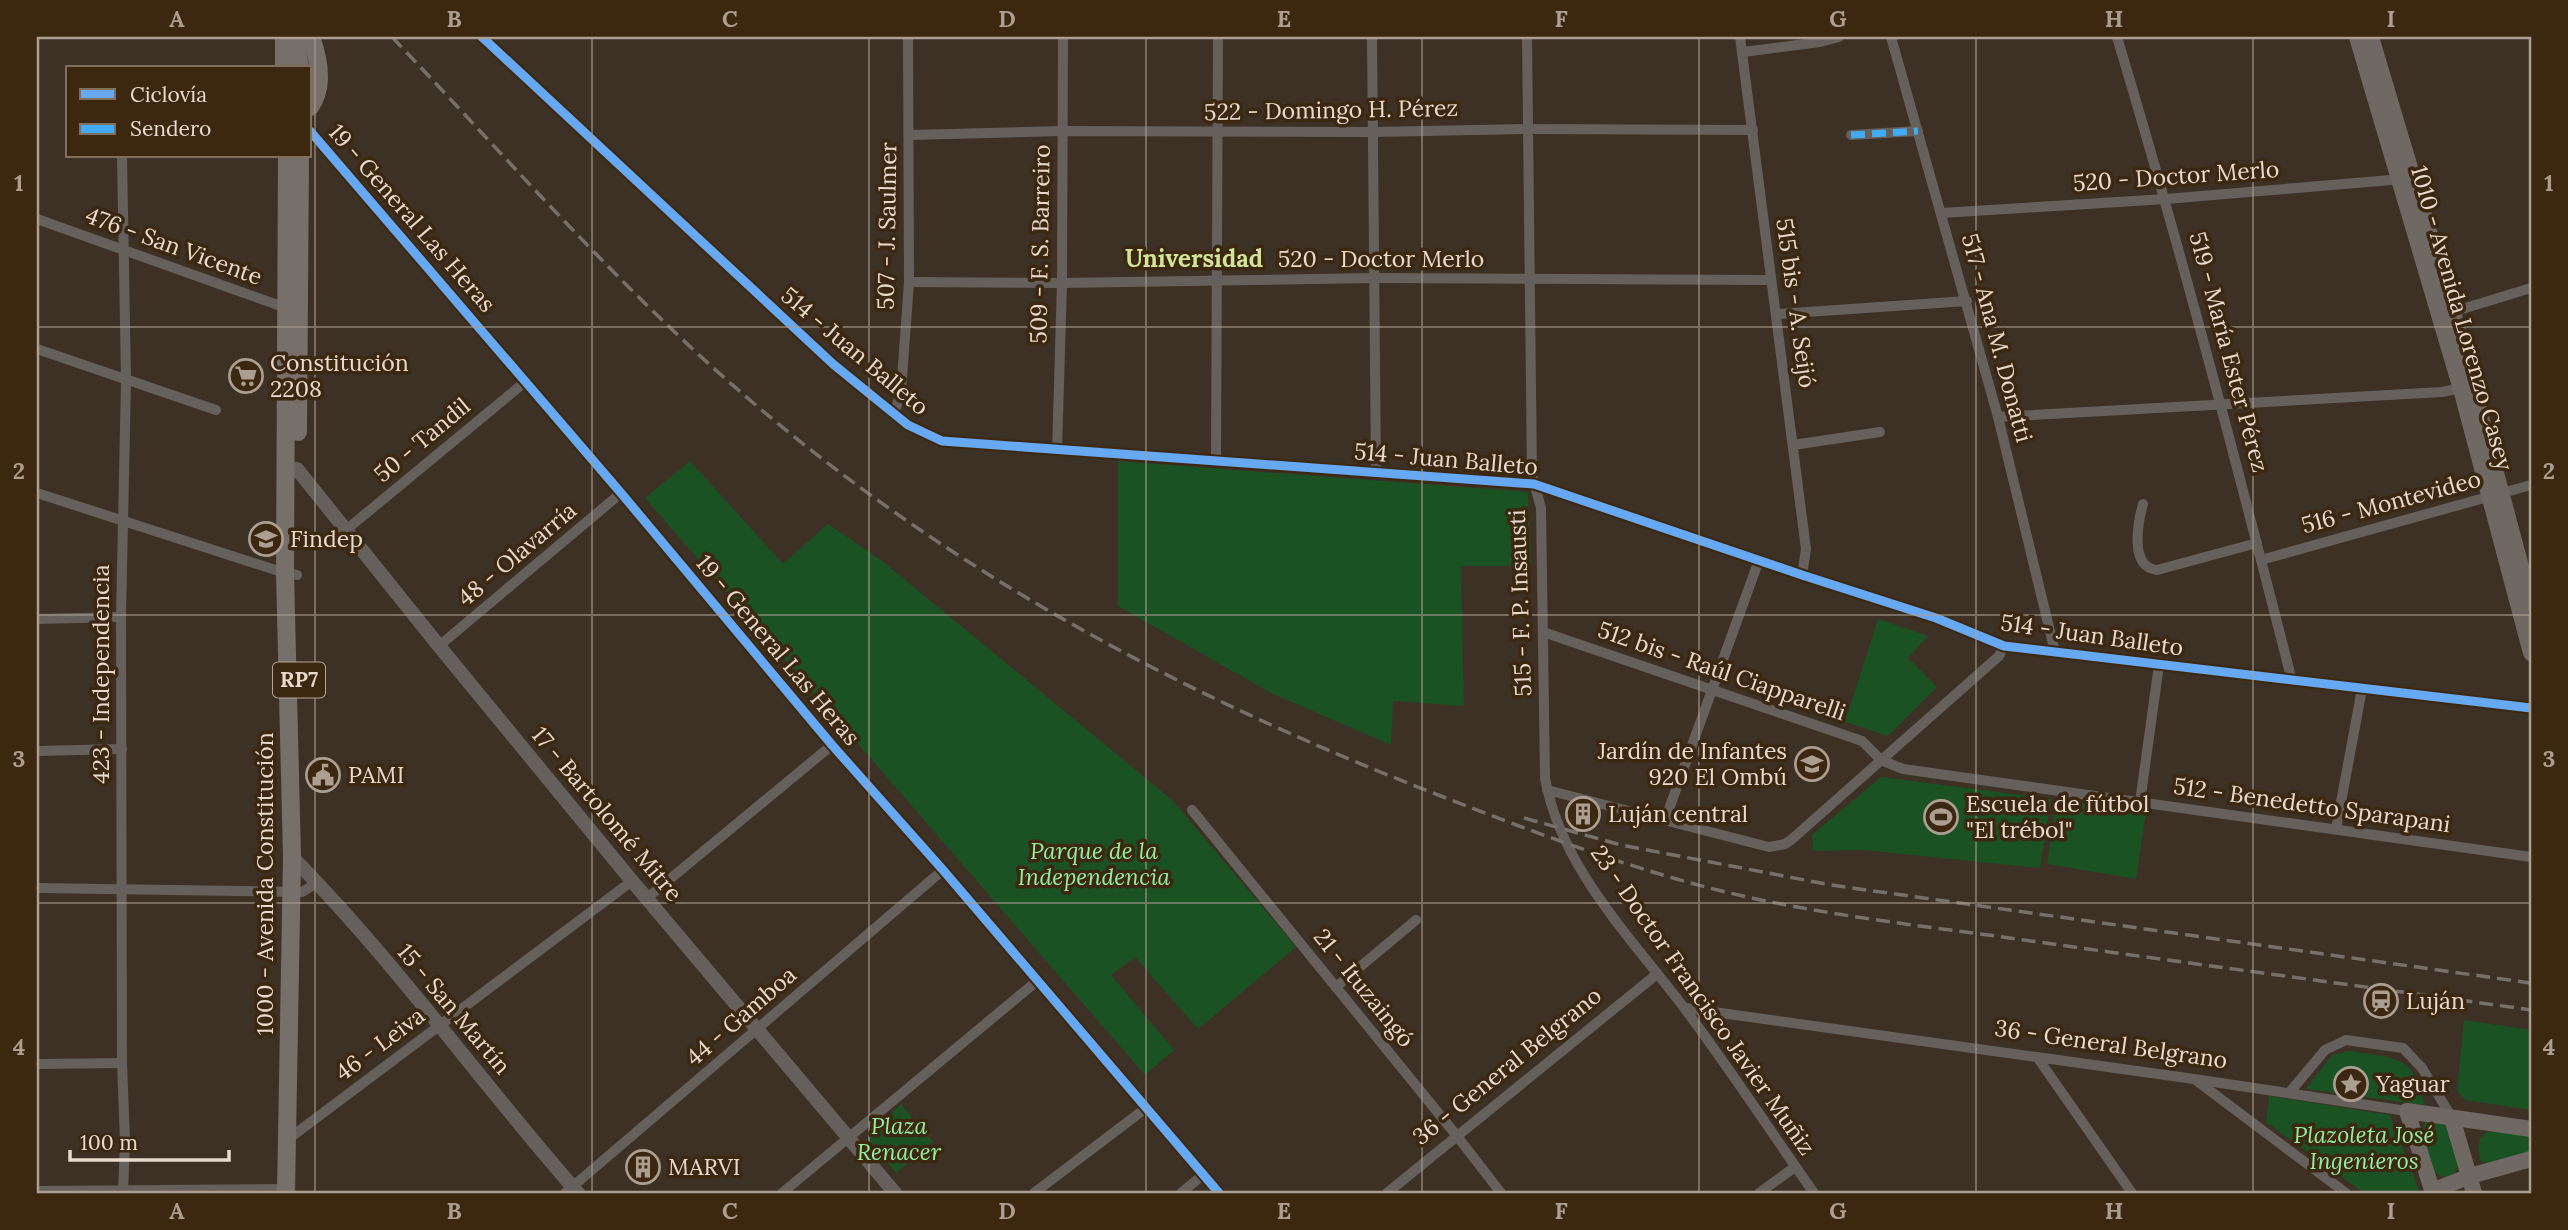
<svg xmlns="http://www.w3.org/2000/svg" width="2568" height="1230" viewBox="0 0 2568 1230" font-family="Lora,serif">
	<rect width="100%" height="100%" fill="#3d3125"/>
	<g fill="#1a5224">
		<path d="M690,461L783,564L828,524L881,560L1172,800L1296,947L1198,1029L1135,957L1111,975L1174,1050L1145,1075L645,498Z"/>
		<path d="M1118,461L1528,492L1531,566H1461L1464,706L1393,701L1391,745L1271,693L1118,606Z"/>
		<path d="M1878,619L1928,636L1908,658L1937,687L1888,736L1845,722Z"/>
		<path d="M1881,777L2051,799L2040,868L1863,850L1813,851L1812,835Z"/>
		<path d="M2057,798L2146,813L2136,879L2047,864Z"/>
		<path d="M2464,1020L2531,1030V1110L2465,1100L2457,1091Z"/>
		<path d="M2349,1051C2395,1059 2414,1053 2425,1105L2306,1089L2332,1055Z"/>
		<path d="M2269,1096L2390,1115L2420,1193H2364L2266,1122Z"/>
		<path d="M901,1104L933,1142L896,1173L868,1139V1133Z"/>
		<path d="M2439,1119L2447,1125L2459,1163L2454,1173L2447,1178L2431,1172C2426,1156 2415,1136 2426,1121Z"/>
		<path d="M2494,1130L2531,1135V1154L2491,1165L2481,1161C2477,1147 2476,1135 2494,1130Z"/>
	</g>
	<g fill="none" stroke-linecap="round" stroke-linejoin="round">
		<g stroke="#65605b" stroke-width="10">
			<path d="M482,37L833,364L908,425L942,441L1534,484L1802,575L1936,618L2004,646L2531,708"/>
			<path d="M1372,37L1376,471"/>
			<path d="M1527,37L1532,475L1541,508L1545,778C1561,869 1632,938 1685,1009C1730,1069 1771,1132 1814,1193"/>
			<path d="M1740,37L1806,549L1802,575"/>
			<path d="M1891,37L1998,417L2055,652"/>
			<path d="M2117,37C2181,250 2237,465 2292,681"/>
			<path d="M1743,52L1820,42L1839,37"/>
			<path d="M310,131L621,493L832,745L943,870L1219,1193"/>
			<path d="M909,135L1062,131L1374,132L1528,129L1753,130"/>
			<path d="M1851,135L1918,131"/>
			<path d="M122,156L126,380L121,617L122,1063L125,1141L123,1193"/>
			<path d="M1942,213L2166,199L2403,179"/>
			<path d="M37,219L289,309"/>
			<path d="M909,282L1062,283L1375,278L1770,280"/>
			<path d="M2449,313L2531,288"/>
			<path d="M1777,314L1967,301"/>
			<path d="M37,349L216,410"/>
			<path d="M894,414L901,392L909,282L908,37"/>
			<path d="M1998,417L2442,392L2467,387"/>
			<path d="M1793,445L1880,432"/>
			<path d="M1057,451L1062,283L1063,37"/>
			<path d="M1216,460L1218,37"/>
			<path d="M37,493L285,573L297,575"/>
			<path d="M2143,504C2138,522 2129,567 2157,570L2257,543"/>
			<path d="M346,530L525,382"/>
			<path d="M2261,560L2531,485"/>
			<path d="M37,619L121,617"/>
			<path d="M1543,632L1862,741L1881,760L1903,769L2531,857"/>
			<path d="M439,646L621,493"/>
			<path d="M37,751L122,749"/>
			<path d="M1547,790L1769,847L1785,844L1791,840L1999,656L2004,646"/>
			<path d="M2140,802L2159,665"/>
			<path d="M1192,810L1457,1136L1501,1193"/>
			<path d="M1665,820L1759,560"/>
			<path d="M2336,829L2362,689"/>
			<path d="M37,888L302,892L317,883"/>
			<path d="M647,898L832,745"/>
			<path d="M1336,987L1416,920"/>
			<path d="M1685,1008L2194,1079L2407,1111"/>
			<path d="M2037,1057L2132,1193"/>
			<path d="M37,1064L122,1063"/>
			<path d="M2197,1081L2346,1193"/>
			<path d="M2289,1093L2325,1050L2346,1040L2403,1048L2422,1068L2452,1118"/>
			<path d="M287,1140L632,881"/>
			<path d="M37,1191L286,1189"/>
			<path d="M565,1193L943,870"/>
			<path d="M782,1193L1037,981"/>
			<path d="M1034,1193L1146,1108"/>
			<path d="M1181,1193L1204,1174"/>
			<path d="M1387,1193L1657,974"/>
			<path d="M1759,1193L1795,1167"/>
		</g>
		<g stroke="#65605b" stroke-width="14">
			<path d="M285,469H297L439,646L632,881L895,1193"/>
			<path d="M292,857C396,962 481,1083 578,1193"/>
		</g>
		<g stroke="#6f6863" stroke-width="16">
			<path d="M2357,37L2461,389L2531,653"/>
			<path d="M2371,37L2453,312L2531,604"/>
			<path d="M2452,1118L2474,1193"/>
			<path d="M2432,1191L2470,1176L2531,1159"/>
			<path d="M2433,1193L2407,1111L2531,1129"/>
		</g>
		<g stroke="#77706a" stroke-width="18">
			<path d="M284,37V68"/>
			<path d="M295,37L300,68"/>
			<path d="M310,107C325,86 319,59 311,37"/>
			<path d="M298,432L300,156"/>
			<path d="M286,1193L292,857L285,573L287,156"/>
		</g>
		<g stroke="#77706a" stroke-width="3.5" stroke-dasharray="14 7" stroke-linecap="butt">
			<path d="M392,37C509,160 622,291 751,401C960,579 1192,700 1446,798C1544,836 1644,874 1747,897C1838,917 1932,927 2024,940C2193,964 2362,986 2531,1010"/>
			<path d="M1524,818L1621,845L1831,885L2531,983"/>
		</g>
		<path stroke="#42abf6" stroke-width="7" stroke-dasharray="14 7" stroke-linecap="butt" d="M1851,135L1918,131"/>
		<g stroke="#3c2811" stroke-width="13">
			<g id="cycleway">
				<path d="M482,37L833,364L908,425L942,441L1534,484L1802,575L1936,618L2004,646L2531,708"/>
				<path d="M310,131L621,493L832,745L943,870L1219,1193"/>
			</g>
		</g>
		<use href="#cycleway" stroke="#66a8f1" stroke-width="9"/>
	</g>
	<path fill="none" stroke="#ac9f92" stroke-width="2" stroke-opacity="0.55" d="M315,37V1193M592,37V1193M869,37V1193M1146,37V1193M1422,37V1193M1699,37V1193M1976,37V1193M2253,37V1193M37,327H2531M37,615H2531M37,903H2531"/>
	<defs>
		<g id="supermarket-ring" transform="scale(1.75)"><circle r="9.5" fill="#3c2811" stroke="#ac9f92" stroke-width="1.5"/><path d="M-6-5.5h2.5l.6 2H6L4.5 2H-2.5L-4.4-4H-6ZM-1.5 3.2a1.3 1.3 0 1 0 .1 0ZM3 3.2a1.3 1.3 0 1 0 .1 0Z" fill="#ac9f92"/></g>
		<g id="university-ring" transform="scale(1.75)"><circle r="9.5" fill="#3c2811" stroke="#ac9f92" stroke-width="1.5"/><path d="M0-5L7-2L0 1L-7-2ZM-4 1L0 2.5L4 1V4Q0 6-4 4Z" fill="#ac9f92"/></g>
		<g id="school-ring" transform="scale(1.75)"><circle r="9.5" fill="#3c2811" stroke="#ac9f92" stroke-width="1.5"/><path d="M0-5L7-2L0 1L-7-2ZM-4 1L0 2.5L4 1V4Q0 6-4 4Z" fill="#ac9f92"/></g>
		<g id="civic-ring" transform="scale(1.75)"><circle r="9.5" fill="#3c2811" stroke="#ac9f92" stroke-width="1.5"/><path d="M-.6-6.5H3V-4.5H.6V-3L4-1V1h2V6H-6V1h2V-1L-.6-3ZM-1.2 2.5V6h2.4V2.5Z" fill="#ac9f92"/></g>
		<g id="building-ring" transform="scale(1.75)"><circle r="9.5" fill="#3c2811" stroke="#ac9f92" stroke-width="1.5"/><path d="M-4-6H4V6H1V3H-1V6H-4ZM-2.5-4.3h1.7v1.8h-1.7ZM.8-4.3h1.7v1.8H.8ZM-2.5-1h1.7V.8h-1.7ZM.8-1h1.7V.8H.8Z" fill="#ac9f92"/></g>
		<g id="stadium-ring" transform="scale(1.75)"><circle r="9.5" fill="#3c2811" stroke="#ac9f92" stroke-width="1.5"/><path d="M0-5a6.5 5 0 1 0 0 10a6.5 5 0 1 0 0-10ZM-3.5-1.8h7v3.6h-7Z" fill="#ac9f92"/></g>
		<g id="station-ring" transform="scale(1.75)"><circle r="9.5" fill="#3c2811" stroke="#ac9f92" stroke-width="1.5"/><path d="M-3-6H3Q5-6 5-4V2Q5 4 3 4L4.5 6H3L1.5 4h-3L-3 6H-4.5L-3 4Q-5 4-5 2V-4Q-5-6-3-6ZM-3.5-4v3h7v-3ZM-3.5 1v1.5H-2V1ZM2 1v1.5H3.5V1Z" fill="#ac9f92"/></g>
		<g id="sight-ring" transform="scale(1.75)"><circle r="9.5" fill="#3c2811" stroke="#ac9f92" stroke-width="1.5"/><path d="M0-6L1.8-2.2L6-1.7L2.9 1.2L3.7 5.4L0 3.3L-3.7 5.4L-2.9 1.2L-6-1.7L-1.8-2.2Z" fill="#ac9f92"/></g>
	</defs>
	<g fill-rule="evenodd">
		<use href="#supermarket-ring" x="246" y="376"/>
		<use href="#university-ring" x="266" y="539"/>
		<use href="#school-ring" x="1812" y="764"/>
		<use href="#civic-ring" x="323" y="775"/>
		<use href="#building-ring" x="1583" y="814"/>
		<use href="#stadium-ring" x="1941" y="817"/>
		<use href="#station-ring" x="2381" y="1001"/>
		<use href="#sight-ring" x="2351" y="1084"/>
		<use href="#building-ring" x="643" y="1167"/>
	</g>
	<g text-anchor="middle" stroke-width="7" stroke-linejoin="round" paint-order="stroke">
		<rect fill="#3c2811" stroke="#b4a595" stroke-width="2" x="273" y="662.5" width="52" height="35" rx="5"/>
		<g font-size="21" font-weight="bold" fill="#e8dacd">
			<text x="299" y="687">RP7</text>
		</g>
		<g font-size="23" fill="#e8dacd" stroke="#3c2811">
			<text transform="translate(1331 110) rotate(-1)" y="8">522 - Domingo H. Pérez</text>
			<text transform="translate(2176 176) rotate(-4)" y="8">520 - Doctor Merlo</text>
			<text transform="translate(412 218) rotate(49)" y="8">19 - General Las Heras</text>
			<text transform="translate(887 226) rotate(-89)" y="8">507 - J. Saulmer</text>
			<text transform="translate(1040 244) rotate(-89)" y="8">509 - F. S. Barreiro</text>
			<text transform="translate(174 246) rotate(20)" y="8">476 - San Vicente</text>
			<text x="1381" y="267">520 - Doctor Merlo</text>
			<text transform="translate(1796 303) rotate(82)" y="8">515 bis - A. Seijó</text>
			<text transform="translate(2462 318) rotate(74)" y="8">1010 - Avenida Lorenzo Casey</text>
			<text transform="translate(1997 338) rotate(75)" y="8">517 - Ana M. Donatti</text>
			<text transform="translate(855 351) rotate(40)" y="8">514 - Juan Balleto</text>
			<text transform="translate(2229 352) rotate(75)" y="8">519 - María Ester Pérez</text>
			<text transform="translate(422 440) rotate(-40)" y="8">50 - Tandil</text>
			<text transform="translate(1446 459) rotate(5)" y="8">514 - Juan Balleto</text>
			<text transform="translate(2391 502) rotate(-15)" y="8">516 - Montevideo</text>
			<text transform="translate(517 554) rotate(-40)" y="8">48 - Olavarría</text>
			<text transform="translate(1520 603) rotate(-92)" y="8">515 - F. P. Insausti</text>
			<text transform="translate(2092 635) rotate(8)" y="8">514 - Juan Balleto</text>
			<text transform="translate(778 650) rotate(50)" y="8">19 - General Las Heras</text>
			<text transform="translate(1722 671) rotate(19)" y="8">512 bis - Raúl Ciapparelli</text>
			<text transform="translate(101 674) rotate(-90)" y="8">423 - Independencia</text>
			<text transform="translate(2312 805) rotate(8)" y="8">512 - Benedetto Sparapani</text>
			<text transform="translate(607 814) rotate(50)" y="8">17 - Bartolomé Mitre</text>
			<text transform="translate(265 884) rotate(-90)" y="8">1000 - Avenida Constitución</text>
			<text transform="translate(1364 988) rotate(51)" y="8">21 - Ituzaingó</text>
			<text transform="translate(1703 1000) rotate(55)" y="8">23 - Doctor Francisco Javier Muñiz</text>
			<text transform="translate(454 1009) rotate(50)" y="8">15 - San Martín</text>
			<text transform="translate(741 1016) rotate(-41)" y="8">44 - Gamboa</text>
			<text transform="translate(380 1044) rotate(-37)" y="8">46 - Leiva</text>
			<text transform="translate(2111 1044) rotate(8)" y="8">36 - General Belgrano</text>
			<text transform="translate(1507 1066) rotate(-39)" y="8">36 - General Belgrano</text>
		</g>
		<g font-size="23" fill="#e8dacd" stroke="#3c2811" text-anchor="start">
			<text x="270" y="371">Constitución<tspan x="270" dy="26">2208</tspan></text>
			<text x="290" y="547">Findep</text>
			<text x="1787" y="759" text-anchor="end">Jardín de Infantes<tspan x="1787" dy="26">920 El Ombú</tspan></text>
			<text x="348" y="783">PAMI</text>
			<text x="1966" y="812">Escuela de fútbol<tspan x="1966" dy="26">"El trébol"</tspan></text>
			<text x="1608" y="822">Luján central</text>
			<text x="2406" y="1009">Luján</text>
			<text x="2376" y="1092">Yaguar</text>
			<text x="668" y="1175">MARVI</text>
		</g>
		<g font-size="23" font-style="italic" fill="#92ee9e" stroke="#3c2811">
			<text x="1094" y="859">Parque de la<tspan x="1094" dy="26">Independencia</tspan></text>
			<text x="899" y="1134">Plaza<tspan x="899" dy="26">Renacer</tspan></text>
			<text x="2364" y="1143">Plazoleta José<tspan x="2364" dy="26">Ingenieros</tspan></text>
		</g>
		<g font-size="24" font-weight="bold" fill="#d2e498" stroke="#3c2811">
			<text x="1194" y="267">Universidad</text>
		</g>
	</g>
	<rect width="2568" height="1230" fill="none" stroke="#3c2811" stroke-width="77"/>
	<rect x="66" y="66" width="245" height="91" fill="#3c2811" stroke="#816f5c" stroke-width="2"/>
	<rect x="80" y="89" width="35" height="10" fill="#66a8f1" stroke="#816f5c" stroke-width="2"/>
	<text x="130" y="102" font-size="21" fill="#e8dacd">Ciclovía</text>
	<rect x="80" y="124" width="35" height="10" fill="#42abf6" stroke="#816f5c" stroke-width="2"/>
	<text x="130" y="136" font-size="21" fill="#e8dacd">Sendero</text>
	<path d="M70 1150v10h159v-10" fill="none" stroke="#e8dacd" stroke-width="3.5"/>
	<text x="80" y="1150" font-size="21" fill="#e8dacd" stroke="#3c2811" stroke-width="5" paint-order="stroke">100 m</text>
	<rect x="38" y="38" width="2492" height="1154" fill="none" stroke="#ac9f92" stroke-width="2.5"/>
	<g font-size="23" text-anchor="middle" font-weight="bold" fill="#ac9f92">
		<text x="177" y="27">A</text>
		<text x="454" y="27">B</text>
		<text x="730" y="27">C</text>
		<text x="1007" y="27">D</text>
		<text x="1284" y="27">E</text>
		<text x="1561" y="27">F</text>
		<text x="1838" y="27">G</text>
		<text x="2114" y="27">H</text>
		<text x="2391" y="27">I</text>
		<text x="19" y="191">1</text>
		<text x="2549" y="191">1</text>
		<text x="19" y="479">2</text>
		<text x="2549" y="479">2</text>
		<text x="19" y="767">3</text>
		<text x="2549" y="767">3</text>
		<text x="19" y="1055">4</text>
		<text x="2549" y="1055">4</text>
		<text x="177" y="1219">A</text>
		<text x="454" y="1219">B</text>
		<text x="730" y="1219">C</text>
		<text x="1007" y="1219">D</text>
		<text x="1284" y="1219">E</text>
		<text x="1561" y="1219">F</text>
		<text x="1838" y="1219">G</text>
		<text x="2114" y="1219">H</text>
		<text x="2391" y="1219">I</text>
	</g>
</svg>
